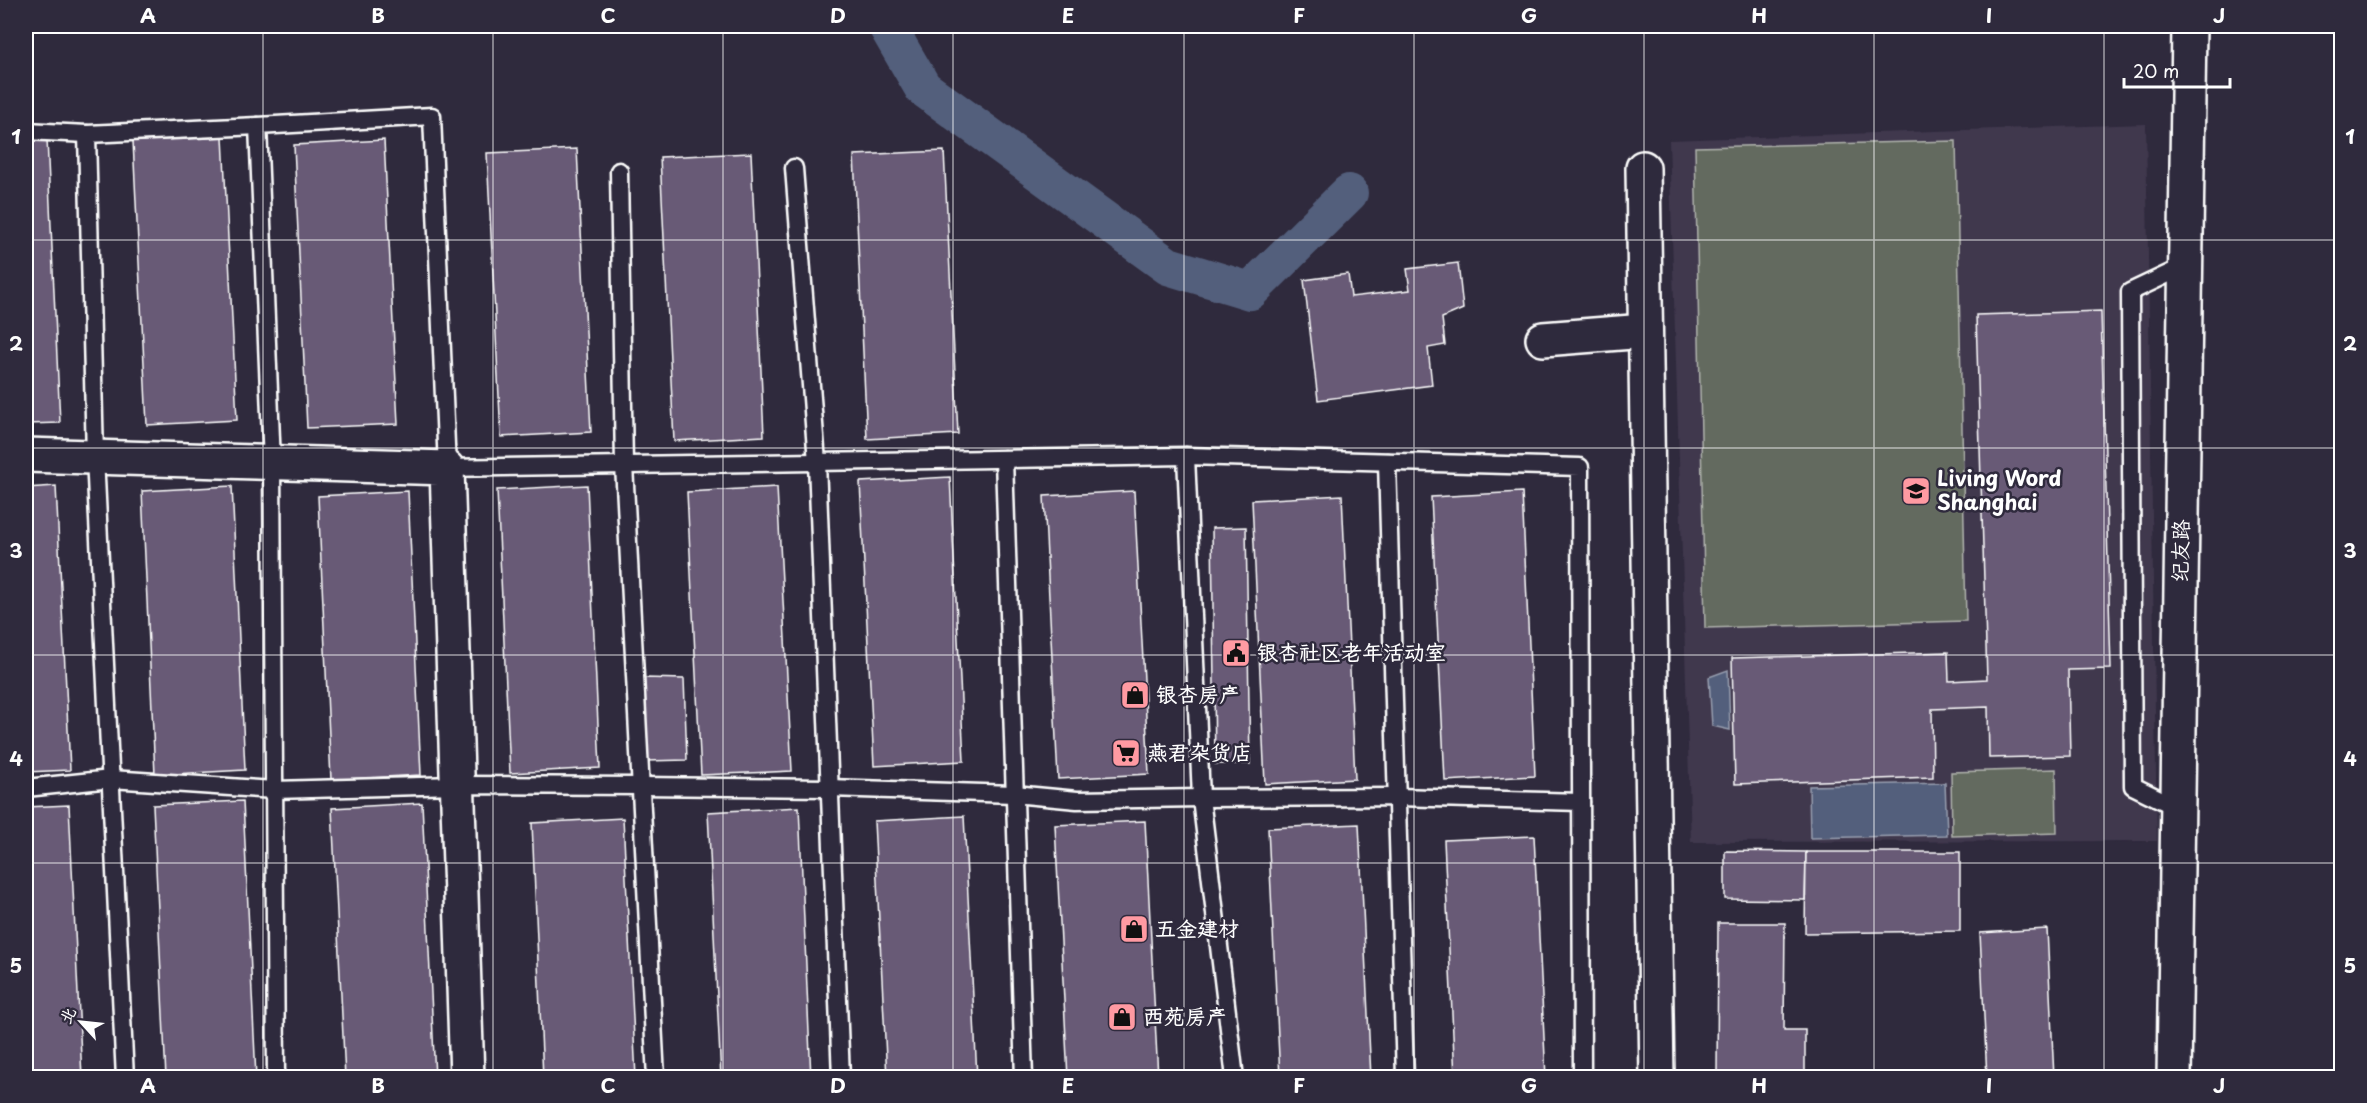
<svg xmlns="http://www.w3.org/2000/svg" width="2367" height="1103" viewBox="0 0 2367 1103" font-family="'Playpen Sans','LXGW WenKai TC',sans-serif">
	<rect width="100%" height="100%" fill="#2f2a3d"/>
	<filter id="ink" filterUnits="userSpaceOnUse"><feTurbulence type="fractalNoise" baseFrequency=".0167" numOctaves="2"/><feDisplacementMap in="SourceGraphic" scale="12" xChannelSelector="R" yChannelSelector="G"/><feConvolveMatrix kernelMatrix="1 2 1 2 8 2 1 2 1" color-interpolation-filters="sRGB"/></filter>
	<g filter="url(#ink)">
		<path fill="#40384e" d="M2146,124L2157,841L1691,842L1669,140Z"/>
		<g fill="#636a5e" stroke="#b1b4ae" stroke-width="1.5">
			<path d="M1956,141L1966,621L1705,628L1695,147Z"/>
			<path d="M2056,769L2057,833L1952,836L1951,772Z"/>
		</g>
		<g fill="#535f7b" stroke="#989fb0" stroke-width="1.5">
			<path d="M1728,670L1730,730L1712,726L1709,677Z"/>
			<path d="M1945,783L1947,835L1810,838L1809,786Z"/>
		</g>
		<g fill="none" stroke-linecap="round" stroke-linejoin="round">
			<path stroke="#535f7b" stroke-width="38" d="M887,26L923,88L1168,266L1250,291L1349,193"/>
		</g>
		<g fill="#685a76" stroke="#fff" stroke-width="1.5">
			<path d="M223,137L237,420L147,425L133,141Z"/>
			<path d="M47,139L60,423L26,424V140Z"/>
			<path d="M384,140L398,424L307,428L294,145Z"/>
			<path d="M577,149L591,432L501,437L487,153Z"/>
			<path d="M944,151L958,434L867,439L854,155Z"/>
			<path d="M751,153L764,436L674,441L660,157Z"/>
			<path d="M2342,213V306H2340Z"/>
			<path d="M1458,263L1463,309L1442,318L1445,345L1428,348L1432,385L1318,400L1304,280L1348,274L1351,297L1410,290L1407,269Z"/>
			<path d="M2101,311L2111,669L2068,670L2070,756L1989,758L1988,707L1932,709L1933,777L1735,784L1732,658L1948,652L1949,681L1987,679L1976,315Z"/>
			<path d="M950,477L964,761L874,766L860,482Z"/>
			<path d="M587,485L600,768L510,773L497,490Z"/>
			<path d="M56,486L70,770L26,772V488Z"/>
			<path d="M232,486L245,770L155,775L142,491Z"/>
			<path d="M777,487L792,771L701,775L687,492Z"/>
			<path d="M408,491L421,775L331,780L318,496Z"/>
			<path d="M1134,491L1149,774L1058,779L1044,496Z"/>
			<path d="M1522,492L1535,776L1445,781L1431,497Z"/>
			<path d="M1342,495L1355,779L1265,784L1252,500Z"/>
			<path d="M1246,527L1250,764H1215L1212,528Z"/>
			<path d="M2342,541V702L2339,701Z"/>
			<path d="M644,678L684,679L687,760L645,761Z"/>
			<path d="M243,801L256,1078H166L153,805Z"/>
			<path d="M422,803L435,1078H345L332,808Z"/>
			<path d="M69,805L82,1078H26V807Z"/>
			<path d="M799,807L811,1078H721L708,812Z"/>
			<path d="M964,816L977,1078H887L874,821Z"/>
			<path d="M623,818L636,1078H543L532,823Z"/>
			<path d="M1145,821L1158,1078H1068L1055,825Z"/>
			<path d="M1359,824L1371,1078H1280L1268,828Z"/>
			<path d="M1534,836L1546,1078H1455L1444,840Z"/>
			<path d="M1725,851L1806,852L1805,900L1725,899Z"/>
			<path d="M1806,852H1960V931L1805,933Z"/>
			<path d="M1718,923H1785L1784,1030H1805V1078H1717Z"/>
			<path d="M2047,929L2054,1078H1987L1980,933Z"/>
		</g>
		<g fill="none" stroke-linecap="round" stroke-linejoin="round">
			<g stroke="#fff" stroke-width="21">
				<g id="lane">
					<path d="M26,131L87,134L258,126"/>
					<path d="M87,134L95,457L125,1078"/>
					<path d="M794,168L817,462L841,1078"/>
					<path d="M619,171L624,465L656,1078"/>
					<path d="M1004,459L1024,1078"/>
					<path d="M1387,462L1405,1078"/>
					<path d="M26,788L111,779L274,790L457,785L641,786L829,788L1014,794L1077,800L1201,798L1397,797L1581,802"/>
					<path d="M2178,808L2133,786L2130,292L2185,266"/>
					<path d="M276,1078L272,463L258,126L432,116L447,468L1186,456"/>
					<path d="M1235,1078L1201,798L1186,456L1580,467L1582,1078"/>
				</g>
			</g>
			<g stroke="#fff" stroke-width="38">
				<g id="street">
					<path d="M1643,168L1657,1078"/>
					<path d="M1543,339L1645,331"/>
					<path d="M26,455L447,468L467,1078"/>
					<path d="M2174,1078L2189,26"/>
				</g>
			</g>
			<use href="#lane" stroke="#2f2a3d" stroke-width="16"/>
			<use href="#street" stroke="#2f2a3d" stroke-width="33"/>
		</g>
	</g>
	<path fill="none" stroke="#fff" stroke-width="1.5" stroke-opacity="0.55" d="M263,26V1078M493,26V1078M723,26V1078M953,26V1078M1184,26V1078M1414,26V1078M1644,26V1078M1874,26V1078M2104,26V1078M26,240H2342M26,448H2342M26,655H2342M26,863H2342"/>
	<defs>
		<g id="school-square" transform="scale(1.5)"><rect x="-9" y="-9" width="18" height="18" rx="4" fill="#ff9aa2" stroke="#2f2a3d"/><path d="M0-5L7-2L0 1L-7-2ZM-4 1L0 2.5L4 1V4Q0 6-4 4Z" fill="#111"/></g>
		<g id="civic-square" transform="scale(1.5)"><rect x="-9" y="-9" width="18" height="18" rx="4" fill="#ff9aa2" stroke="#2f2a3d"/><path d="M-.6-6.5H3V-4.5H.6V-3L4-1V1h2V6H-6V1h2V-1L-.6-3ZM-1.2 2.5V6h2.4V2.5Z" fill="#111"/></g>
		<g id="shop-square" transform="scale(1.5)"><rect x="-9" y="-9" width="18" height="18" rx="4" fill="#ff9aa2" stroke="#2f2a3d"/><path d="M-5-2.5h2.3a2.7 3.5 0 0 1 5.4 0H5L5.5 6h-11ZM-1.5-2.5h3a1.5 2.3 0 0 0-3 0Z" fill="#111"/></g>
		<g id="supermarket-square" transform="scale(1.5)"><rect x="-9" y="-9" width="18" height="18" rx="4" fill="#ff9aa2" stroke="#2f2a3d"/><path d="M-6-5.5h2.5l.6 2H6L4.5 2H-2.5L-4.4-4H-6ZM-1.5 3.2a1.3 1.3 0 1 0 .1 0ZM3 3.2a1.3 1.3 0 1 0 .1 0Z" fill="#111"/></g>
	</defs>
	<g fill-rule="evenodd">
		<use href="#school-square" x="1916" y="491"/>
		<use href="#civic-square" x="1236" y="653"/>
		<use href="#shop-square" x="1135" y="695"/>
		<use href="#supermarket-square" x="1126" y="753"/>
		<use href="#shop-square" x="1134" y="929"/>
		<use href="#shop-square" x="1122" y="1017"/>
	</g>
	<g text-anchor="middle" stroke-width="5" stroke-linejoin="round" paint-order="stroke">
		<g font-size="21" font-weight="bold" fill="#fff" stroke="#2f2a3d" text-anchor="start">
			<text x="1937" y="486">Living Word<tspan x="1937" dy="24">Shanghai</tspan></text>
			<text x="1257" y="660">银杏社区老年活动室</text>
			<text x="1156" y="702">银杏房产</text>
			<text x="1147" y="760">燕君杂货店</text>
			<text x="1155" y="936">五金建材</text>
			<text x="1143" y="1024">西苑房产</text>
		</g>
		<g font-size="21" fill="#fff" stroke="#2f2a3d">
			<text transform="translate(2181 551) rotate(-89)" y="7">纪友路</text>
		</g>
	</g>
	<rect width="2367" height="1103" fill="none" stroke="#2f2a3d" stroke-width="66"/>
	<g transform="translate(81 1022) rotate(297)" stroke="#2f2a3d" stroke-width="4.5" paint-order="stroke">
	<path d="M0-4.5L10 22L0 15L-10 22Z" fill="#ffffff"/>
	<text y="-9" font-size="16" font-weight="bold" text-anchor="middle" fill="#ffffff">北</text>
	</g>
	<path d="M2124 78v9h106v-9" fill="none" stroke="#ffffff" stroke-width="3"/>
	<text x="2133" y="78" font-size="18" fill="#ffffff" stroke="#2f2a3d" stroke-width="4.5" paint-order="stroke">20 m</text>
	<rect x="33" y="33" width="2301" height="1037" fill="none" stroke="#fff" stroke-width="2"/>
	<g font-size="20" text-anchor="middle" font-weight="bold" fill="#fff">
		<text x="148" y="23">A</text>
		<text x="378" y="23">B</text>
		<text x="608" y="23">C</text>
		<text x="838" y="23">D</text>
		<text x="1068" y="23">E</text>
		<text x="1299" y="23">F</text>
		<text x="1529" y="23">G</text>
		<text x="1759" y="23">H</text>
		<text x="1989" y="23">I</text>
		<text x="2219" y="23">J</text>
		<text x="16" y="144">1</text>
		<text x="2350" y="144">1</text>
		<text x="16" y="351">2</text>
		<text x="2350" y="351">2</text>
		<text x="16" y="558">3</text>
		<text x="2350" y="558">3</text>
		<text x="16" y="766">4</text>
		<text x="2350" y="766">4</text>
		<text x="16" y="973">5</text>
		<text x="2350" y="973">5</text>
		<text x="148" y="1093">A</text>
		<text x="378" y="1093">B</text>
		<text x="608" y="1093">C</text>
		<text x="838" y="1093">D</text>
		<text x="1068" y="1093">E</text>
		<text x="1299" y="1093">F</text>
		<text x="1529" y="1093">G</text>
		<text x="1759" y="1093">H</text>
		<text x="1989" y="1093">I</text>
		<text x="2219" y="1093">J</text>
	</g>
</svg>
